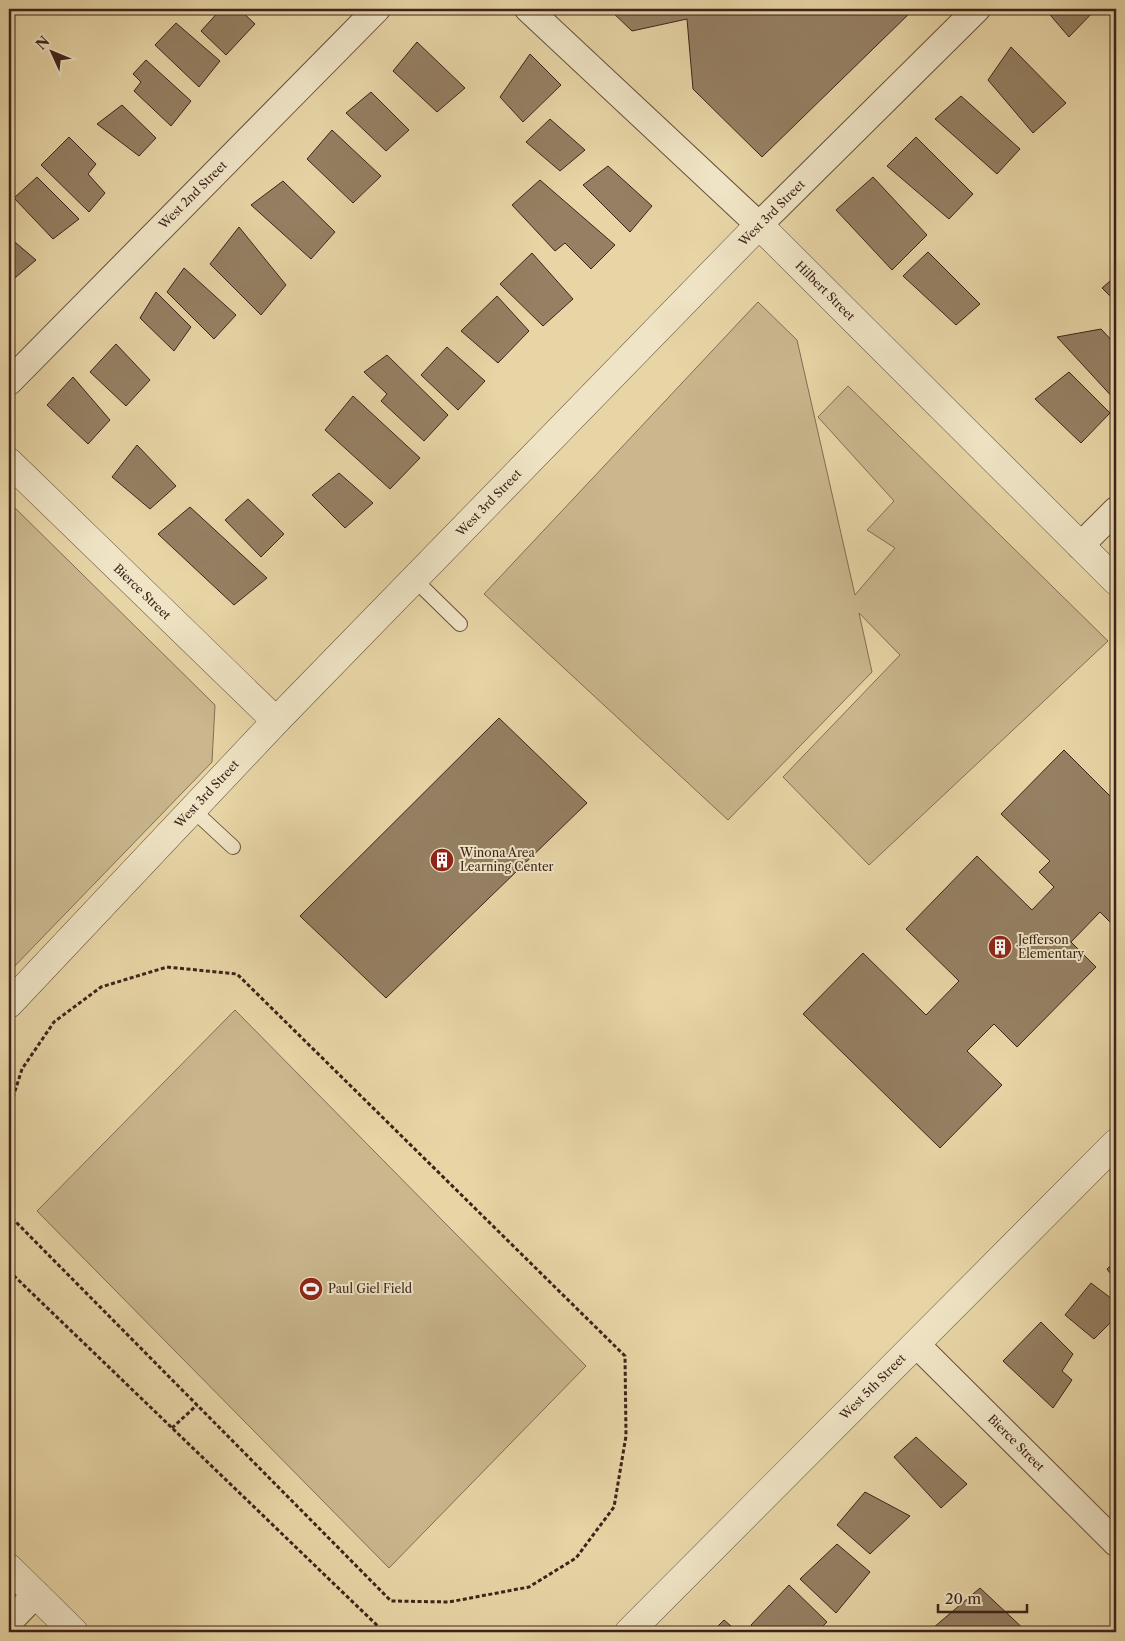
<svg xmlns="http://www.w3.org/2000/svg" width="1125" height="1641" viewBox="0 0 1125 1641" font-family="'Libre Caslon Text',serif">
	<rect width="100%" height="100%" fill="#e7d5a6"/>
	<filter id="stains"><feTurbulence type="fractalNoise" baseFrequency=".004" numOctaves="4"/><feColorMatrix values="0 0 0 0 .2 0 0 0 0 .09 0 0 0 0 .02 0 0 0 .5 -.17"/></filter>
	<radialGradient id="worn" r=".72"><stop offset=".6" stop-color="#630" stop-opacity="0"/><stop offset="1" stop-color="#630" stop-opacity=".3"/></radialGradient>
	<g fill="#cab78e" stroke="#846d54">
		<path d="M758,302L797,340L855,595L895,548L867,530L894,501L818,417L848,386L1108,641L869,865L783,777L900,655L859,613L872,672L728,820L484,594Z"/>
		<path d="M9,502L215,705L212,762L9,972Z"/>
		<path d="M235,1010L586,1366L389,1568L37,1211Z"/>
	</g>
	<g fill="#958063" stroke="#3d231a">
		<path d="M221,9H239L255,24L226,55L201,31Z"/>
		<path d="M609,9H914L762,157L693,89L687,19L632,31Z"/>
		<path d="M1045,9H1096L1069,37Z"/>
		<path d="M176,23L220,61L199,87L155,45Z"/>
		<path d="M417,42L465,88L437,112L393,71Z"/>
		<path d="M1011,47L1066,103L1033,133L988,80Z"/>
		<path d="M530,54L561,85L523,122L500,97Z"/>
		<path d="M146,60L191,101L171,126L134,91L141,82L133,74Z"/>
		<path d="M371,92L409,130L386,151L346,113Z"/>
		<path d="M961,96L1020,149L997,174L935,119Z"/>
		<path d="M122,105L156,138L139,156L97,124Z"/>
		<path d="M550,119L585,150L560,171L526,142Z"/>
		<path d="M332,130L381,176L353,203L307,159Z"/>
		<path d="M69,137L96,164L88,174L105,193L89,212L41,165Z"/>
		<path d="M916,137L973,194L949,219L887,166Z"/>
		<path d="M608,166L652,206L630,232L583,185Z"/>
		<path d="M37,177L79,219L53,239L14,198Z"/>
		<path d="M873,177L927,235L892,270L836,210Z"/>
		<path d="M540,180L615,245L591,269L565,243L555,251L512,205Z"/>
		<path d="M283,181L335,232L311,259L251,205Z"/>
		<path d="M239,227L286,285L261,315L210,264Z"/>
		<path d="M9,237L36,260L9,283Z"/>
		<path d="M928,252L980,304L956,325L903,276Z"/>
		<path d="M532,253L573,299L543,326L500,284Z"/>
		<path d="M184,268L236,315L214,339L167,292Z"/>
		<path d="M1116,276V302L1102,288Z"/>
		<path d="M156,292L191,327L174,351L140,318Z"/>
		<path d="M497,296L529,331L498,363L461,331Z"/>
		<path d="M1101,329L1116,345V401L1057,337Z"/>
		<path d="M116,344L150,380L126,406L90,372Z"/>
		<path d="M447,347L485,381L458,410L421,375Z"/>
		<path d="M387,355L448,415L424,441L381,401L387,394L364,372Z"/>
		<path d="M1069,372L1110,413L1081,443L1035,399Z"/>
		<path d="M73,377L110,420L88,444L47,405Z"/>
		<path d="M353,396L420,458L390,489L325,430Z"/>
		<path d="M137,445L176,486L150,509L112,477Z"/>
		<path d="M339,473L373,503L345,528L312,495Z"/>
		<path d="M248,499L284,534L261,557L225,520Z"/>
		<path d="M190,507L267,578L234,605L158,534Z"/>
		<path d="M499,718L587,803L386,998L300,916Z"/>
		<path d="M1064,750L1116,802V928L1100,912L1071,942L1096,967L1017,1047L994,1024L967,1051L1002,1085L940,1148L803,1014L863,953L926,1015L959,981L906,929L977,856L1032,910L1054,887L1039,872L1050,861L1001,814Z"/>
		<path d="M1116,1261V1281L1107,1269Z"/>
		<path d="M1091,1283L1116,1302V1317L1094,1339L1065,1315Z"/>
		<path d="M1041,1322L1073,1354L1062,1371L1072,1380L1053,1408L1003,1361Z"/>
		<path d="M916,1437L967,1484L941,1508L894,1457Z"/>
		<path d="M865,1492L910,1516L870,1554L837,1525Z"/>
		<path d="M837,1544L870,1572L836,1613L800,1579Z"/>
		<path d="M789,1585L827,1622L817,1632H759L751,1625Z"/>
		<path d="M980,1588L1027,1632H937L933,1628Z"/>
		<path d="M724,1620L738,1632H712Z"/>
	</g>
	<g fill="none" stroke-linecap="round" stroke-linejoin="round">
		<g stroke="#68503d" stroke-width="16">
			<g id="service">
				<path d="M414,579L460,624"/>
				<path d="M192,809L233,847"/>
			</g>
		</g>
		<g stroke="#68503d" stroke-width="28">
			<g id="minor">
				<path d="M528,9L759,225L977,9"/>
				<path d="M9,382L377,9"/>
				<path d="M1080,546L1116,510"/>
				<path d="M916,1344L1116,1543"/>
				<path d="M9,1622L36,1594"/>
			</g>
		</g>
		<g stroke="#68503d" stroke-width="29">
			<g id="tertiary">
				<path d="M9,462L276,721"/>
				<path d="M9,1004L276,721L759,225L1116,581"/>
				<path d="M9,1568L74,1632"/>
				<path d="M629,1632L1116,1143"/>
			</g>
		</g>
		<g stroke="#3d231a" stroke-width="3" stroke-dasharray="4 2.5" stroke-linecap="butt">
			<path d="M9,1110L22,1069L54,1022L101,987L167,967L237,974L625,1356L626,1436L614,1507L576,1558L529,1587L449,1602L391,1601L9,1215"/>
			<path d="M9,1271L384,1632"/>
			<path d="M172,1428L197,1405"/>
		</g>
		<use href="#service" stroke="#efe4c5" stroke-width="14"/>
		<use href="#minor" stroke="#efe4c5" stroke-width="26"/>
		<use href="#tertiary" stroke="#efe4c5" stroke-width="28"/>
	</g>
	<defs>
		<g id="building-disc" transform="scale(1.25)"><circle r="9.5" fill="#8f2418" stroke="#efe4c5"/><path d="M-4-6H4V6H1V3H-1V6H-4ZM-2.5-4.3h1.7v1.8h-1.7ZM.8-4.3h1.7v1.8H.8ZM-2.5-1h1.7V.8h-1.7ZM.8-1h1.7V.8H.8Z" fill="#fff"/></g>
		<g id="stadium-disc" transform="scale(1.25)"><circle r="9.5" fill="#8f2418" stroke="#efe4c5"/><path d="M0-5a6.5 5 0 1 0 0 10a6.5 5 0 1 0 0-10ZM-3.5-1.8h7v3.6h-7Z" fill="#fff"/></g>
	</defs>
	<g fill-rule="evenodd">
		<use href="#building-disc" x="442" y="860"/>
		<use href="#building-disc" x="1000" y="947"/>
		<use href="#stadium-disc" x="311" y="1289"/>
	</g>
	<g text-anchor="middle" stroke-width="4" stroke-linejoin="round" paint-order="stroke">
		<g font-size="12" fill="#3d231a" stroke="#efe4c5">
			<text transform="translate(193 195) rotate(-45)" y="4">West 2nd Street</text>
			<text transform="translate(772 213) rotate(-45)" y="4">West 3rd Street</text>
			<text transform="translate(825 291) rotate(45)" y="4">Hilbert Street</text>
			<text transform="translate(489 503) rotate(-46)" y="4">West 3rd Street</text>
			<text transform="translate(142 592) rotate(44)" y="4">Bierce Street</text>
			<text transform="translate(207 794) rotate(-47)" y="4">West 3rd Street</text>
			<text transform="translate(873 1387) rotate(-45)" y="4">West 5th Street</text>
			<text transform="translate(1016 1443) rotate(45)" y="4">Bierce Street</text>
		</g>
		<g font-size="12" fill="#3d231a" stroke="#efe4c5" text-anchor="start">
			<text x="460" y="857">Winona Area<tspan x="460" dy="14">Learning Center</tspan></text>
			<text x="1018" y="944">Jefferson<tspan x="1018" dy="14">Elementary</tspan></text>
			<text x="328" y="1293">Paul Giel Field</text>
		</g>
	</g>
	<rect width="1125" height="1641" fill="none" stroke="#e7d5a6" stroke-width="30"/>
	<rect x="10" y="10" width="1105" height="1621" fill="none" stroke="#3d231a" stroke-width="2.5"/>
	<rect x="15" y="15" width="1095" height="1611" fill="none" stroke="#3d231a"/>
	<g transform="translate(52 52) rotate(314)" stroke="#efe4c5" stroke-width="4" paint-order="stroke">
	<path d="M0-4L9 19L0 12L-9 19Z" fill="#3d231a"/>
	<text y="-8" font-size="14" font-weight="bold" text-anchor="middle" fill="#3d231a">N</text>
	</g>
	<path d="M938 1604v8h89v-8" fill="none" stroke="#3d231a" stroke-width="2.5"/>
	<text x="945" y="1604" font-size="15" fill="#3d231a" stroke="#efe4c5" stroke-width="4" paint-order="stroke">20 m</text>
	<rect width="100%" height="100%" filter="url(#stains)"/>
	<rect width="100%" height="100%" fill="url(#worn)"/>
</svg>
